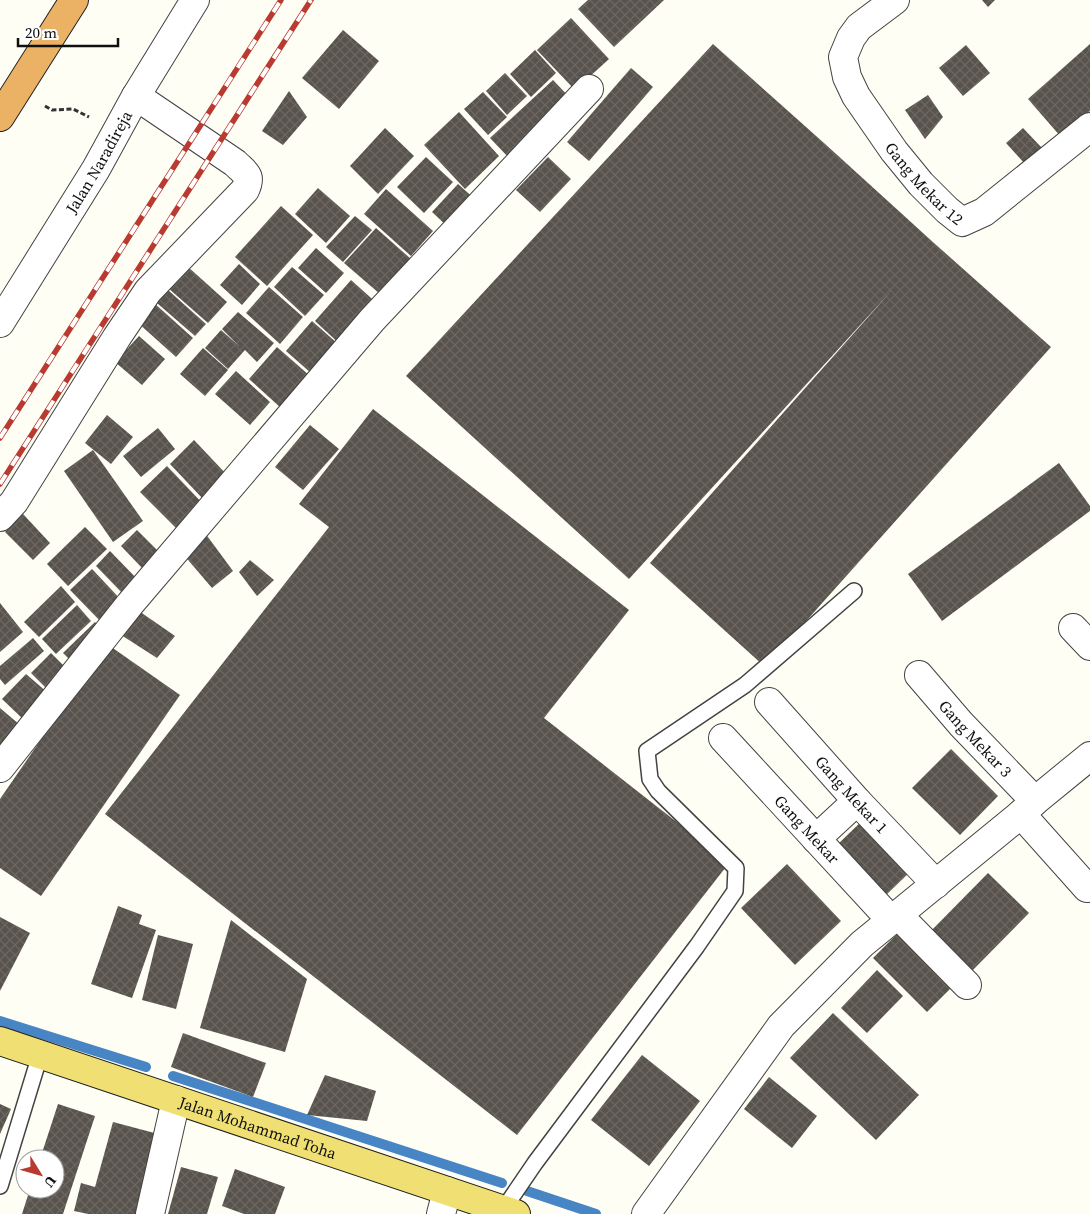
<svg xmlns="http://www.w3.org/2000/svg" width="1090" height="1214" viewBox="0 0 1090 1214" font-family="'Source Serif 4',serif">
	<defs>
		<pattern id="building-cross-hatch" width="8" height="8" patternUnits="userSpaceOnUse" patternTransform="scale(1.25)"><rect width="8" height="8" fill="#59534d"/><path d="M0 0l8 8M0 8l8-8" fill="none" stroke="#6c6762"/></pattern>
	</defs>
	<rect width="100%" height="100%" fill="#fefef5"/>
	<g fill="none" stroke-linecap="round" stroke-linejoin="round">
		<g stroke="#4885c5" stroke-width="10">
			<path d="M0,1021L146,1067"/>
			<path d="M173,1076L502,1183"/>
			<path d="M527,1191L596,1214"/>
		</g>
	</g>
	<g fill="url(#building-cross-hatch)">
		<path d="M588,0H664L614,47L578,9Z"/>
		<path d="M982,0H995L988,7Z"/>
		<path d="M571,18L609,59L575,90L537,50Z"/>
		<path d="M343,30L379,61L339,109L302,78Z"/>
		<path d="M713,44L824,143L934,243L1051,347L765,667L650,563L893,289L629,579L406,376Z"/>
		<path d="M1090,44V111L1061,137L1028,99Z"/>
		<path d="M966,45L990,73L963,96L939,68Z"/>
		<path d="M535,50L556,73L531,97L510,74Z"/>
		<path d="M631,68L653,87L589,161L567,142Z"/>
		<path d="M505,73L527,96L507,115L486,91Z"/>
		<path d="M553,80L572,100L509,158L490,138Z"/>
		<path d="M289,91L307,117L283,145L262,131Z"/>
		<path d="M483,92L507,117L488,135L464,109Z"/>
		<path d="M928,95L943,117L925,139L905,110Z"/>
		<path d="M459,112L499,156L465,189L424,145Z"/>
		<path d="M385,128L414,156L378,194L350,166Z"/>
		<path d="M1023,128L1042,148L1025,164L1006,143Z"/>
		<path d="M426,157L453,182L424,213L397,187Z"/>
		<path d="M548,157L571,179L540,212L516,190Z"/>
		<path d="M458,184L477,201L450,229L432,212Z"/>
		<path d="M318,188L350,216L326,243L295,214Z"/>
		<path d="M386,189L433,231L411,256L364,214Z"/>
		<path d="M281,206L313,235L267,286L235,257Z"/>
		<path d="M355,216L372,230L343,262L326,247Z"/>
		<path d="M376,228L411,259L380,294L344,263Z"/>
		<path d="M316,248L344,273L326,293L298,268Z"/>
		<path d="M239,264L260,284L242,305L220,285Z"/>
		<path d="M187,266L227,302L208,323L168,288Z"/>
		<path d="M292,267L324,295L305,316L274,287Z"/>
		<path d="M351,280L380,306L343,347L315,321Z"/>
		<path d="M269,287L303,317L280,344L246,313Z"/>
		<path d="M168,290L206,324L195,336L157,303Z"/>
		<path d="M154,303L193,338L176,357L137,322Z"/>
		<path d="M238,312L274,343L257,362L245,350L228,369L205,348L221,330L239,346L222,329Z"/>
		<path d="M312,321L338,344L311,373L286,351Z"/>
		<path d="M139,336L165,359L142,385L115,362Z"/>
		<path d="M277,347L310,376L281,408L249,379Z"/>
		<path d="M203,348L228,370L205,396L180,374Z"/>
		<path d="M236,371L270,402L250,425L215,394Z"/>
		<path d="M373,409L629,610L544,718L729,863L517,1135L105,814L329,527L299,504Z"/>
		<path d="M107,415L133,437L111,464L85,443Z"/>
		<path d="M310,425L339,449L303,490L275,467Z"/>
		<path d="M158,428L175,449L141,477L123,456Z"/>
		<path d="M194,440L228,476L204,500L170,464Z"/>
		<path d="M93,450L143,521L113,542L64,471Z"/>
		<path d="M1059,463L1090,506V511L942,621L908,574Z"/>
		<path d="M167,466L207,508L181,533L140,492Z"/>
		<path d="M23,514L50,543L33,560L5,532Z"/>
		<path d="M85,527L107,549L68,586L47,564Z"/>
		<path d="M137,530L161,554L144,570L121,546Z"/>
		<path d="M205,533L233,571L212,588L183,554Z"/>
		<path d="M110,551L140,582L125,596L96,566Z"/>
		<path d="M250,560L274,580L257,596L239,572Z"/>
		<path d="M92,569L124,603L103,624L70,590Z"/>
		<path d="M61,586L75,602L39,637L24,622Z"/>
		<path d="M0,603L23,632L0,652Z"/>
		<path d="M77,605L91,621L56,654L42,639Z"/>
		<path d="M139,611L175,636L157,658L118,633Z"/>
		<path d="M95,622L104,632L72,662L63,653Z"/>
		<path d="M33,638L44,651L5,685L0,679V666Z"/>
		<path d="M107,644L180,695L41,896L0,868V799Z"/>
		<path d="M51,653L71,673L51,693L31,673Z"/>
		<path d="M26,674L48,693L24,720L2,699Z"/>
		<path d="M0,708L20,725L0,748Z"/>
		<path d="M951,749L998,796L960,835L912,788Z"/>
		<path d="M864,819L913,869L885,896L836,846Z"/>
		<path d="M787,864L841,921L795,965L741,908Z"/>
		<path d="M988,873L1029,913L968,975L927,935Z"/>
		<path d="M118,906L142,915L139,924L156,930L132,998L91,984Z"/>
		<path d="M0,917L30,933L0,991Z"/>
		<path d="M231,920L307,979L285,1052L200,1028Z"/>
		<path d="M905,926L959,980L927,1012L873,958Z"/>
		<path d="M158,935L193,944L176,1009L142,1000Z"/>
		<path d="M877,970L903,996L867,1033L841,1008Z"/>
		<path d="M833,1013L919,1095L876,1140L790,1058Z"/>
		<path d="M183,1033L266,1063L253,1097L171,1067Z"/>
		<path d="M642,1055L700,1101L649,1166L591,1120Z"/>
		<path d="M325,1075L376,1091L367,1121L307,1115Z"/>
		<path d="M769,1077L817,1116L792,1148L744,1109Z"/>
		<path d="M0,1104L11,1109L0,1134Z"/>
		<path d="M58,1104L95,1116L63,1214H22L30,1189H55V1159H40Z"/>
		<path d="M113,1122L162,1135L141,1214H88L74,1211L81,1183L95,1187Z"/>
		<path d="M181,1167L218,1177L207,1214H168Z"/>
		<path d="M235,1169L285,1187L275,1214H244L222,1206Z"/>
	</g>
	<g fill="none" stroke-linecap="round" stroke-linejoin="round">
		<g stroke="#434343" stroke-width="18">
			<g id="service">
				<path d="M0,1186L40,1055"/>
				<path d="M503,1210L535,1163L697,946L735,891L736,868L658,791L650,779L647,751L745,685L854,591"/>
			</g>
		</g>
		<g stroke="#434343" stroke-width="30">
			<g id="minor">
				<path id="s1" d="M895,0L859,27L851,38L843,57L847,77L856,96L894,151L921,184L947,210L962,222L984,212L1090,127"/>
				<path id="s2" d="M0,323L96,169L136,96L195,0"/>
				<path d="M0,517L14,502L117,337L148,291L245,190C252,175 246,174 235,163L136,96"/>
				<path d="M1073,628L1090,646"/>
				<path id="s3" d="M919,675L961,724L1035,801"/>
				<path id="s4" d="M769,702L857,801L936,884"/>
				<path id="s5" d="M723,738L891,920"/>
				<path d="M0,768L130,604L372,320L589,89"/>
				<path d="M1021,814L1087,888"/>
				<path d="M816,839L857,801"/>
				<path d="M898,915L967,985"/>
				<path d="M150,1214L176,1100"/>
				<path d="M441,1214L447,1191"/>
				<path d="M646,1214L781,1026L862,944L1021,814L1035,801L1090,756"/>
			</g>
		</g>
		<g stroke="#212121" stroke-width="30">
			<g id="primary">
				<path id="s6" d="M0,1041L516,1214"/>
			</g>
		</g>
		<g stroke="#212121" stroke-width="30">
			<path id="motorway" d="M0,117L74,0"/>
		</g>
		<path stroke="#323232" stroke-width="3" stroke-dasharray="5 2.5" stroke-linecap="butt" d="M45,106L52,110L73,109L89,117"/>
		<use href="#service" stroke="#fff" stroke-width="15"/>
		<use href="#minor" stroke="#fff" stroke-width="28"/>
		<use href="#primary" stroke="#f0e073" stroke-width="28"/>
		<use href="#motorway" stroke="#ebb266" stroke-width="28"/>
		<g stroke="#b93a30" stroke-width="5.5">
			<g id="rail">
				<path d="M0,438L281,0"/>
				<path d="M0,484L311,0"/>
			</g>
		</g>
		<use href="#rail" stroke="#fff" stroke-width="4" stroke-dasharray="11" stroke-linecap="butt"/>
	</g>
	<g text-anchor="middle" stroke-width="5" stroke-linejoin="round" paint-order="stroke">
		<g font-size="16" fill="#101010" stroke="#fff">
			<text dy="6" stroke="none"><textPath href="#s2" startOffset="189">Jalan Naradireja</textPath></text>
			<text dy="6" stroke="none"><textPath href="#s1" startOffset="232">Gang Mekar 12</textPath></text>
			<text dy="6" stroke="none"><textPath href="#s3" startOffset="85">Gang Mekar 3</textPath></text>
			<text dy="6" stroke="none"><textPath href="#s4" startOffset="124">Gang Mekar 1</textPath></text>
			<text dy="6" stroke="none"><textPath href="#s5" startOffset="124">Gang Mekar</textPath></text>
			<text dy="6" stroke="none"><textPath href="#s6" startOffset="272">Jalan Mohammad Toha</textPath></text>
		</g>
	</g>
	<g transform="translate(40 1174) rotate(127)"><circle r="24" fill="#ffffff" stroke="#9f9f9f"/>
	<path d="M0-4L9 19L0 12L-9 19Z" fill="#b93a30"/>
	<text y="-8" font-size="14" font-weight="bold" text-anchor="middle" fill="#101010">U</text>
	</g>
	<path d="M18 38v8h100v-8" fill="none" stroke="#101010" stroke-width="2.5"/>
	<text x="25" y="38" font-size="15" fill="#101010" stroke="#ffffff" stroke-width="4" paint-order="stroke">20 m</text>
</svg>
